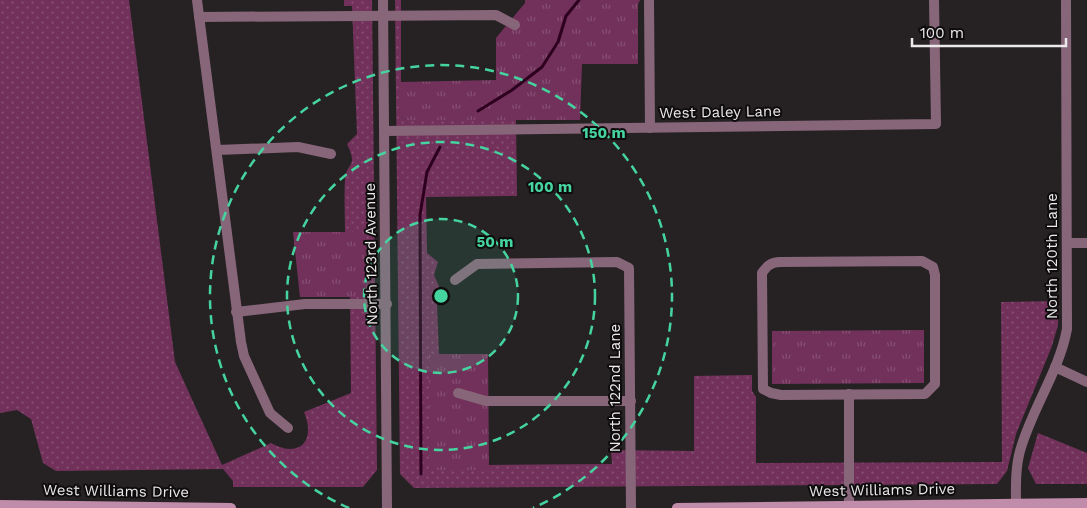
<svg xmlns="http://www.w3.org/2000/svg" width="1087" height="508" viewBox="0 0 1087 508" font-family="'Work Sans',sans-serif">
	<defs>
		<pattern id="grass-dots" width="8" height="8" patternUnits="userSpaceOnUse" patternTransform="scale(1.25)"><rect width="8" height="8" fill="#72315a"/><path d="M2 2h.1M6 6h.1" fill="none" stroke="#864f72" stroke-width="1.8" stroke-linecap="round"/></pattern>
		<pattern id="park-tufts" width="24" height="20" patternUnits="userSpaceOnUse" patternTransform="scale(1.25)"><rect width="24" height="20" fill="#72315a"/><path d="M3 7l-1-3M5 7V3M7 7l1-3M15 17l-1-3M17 17v-4M19 17l1-3" fill="none" stroke="#864f72"/></pattern>
	</defs>
	<rect width="100%" height="100%" fill="#262224"/>
	<g fill="url(#grass-dots)">
		<path d="M0,0H129L175,362L222,465L271,443C300,459 316,441 304,412L351,393L350,296H365L366,232H345C345,215 344,197 345,180C346,162 359,168 347,144L357,134L352,6H344V0H372L377,470L363,487H233V481L223,469L56,471L43,463L31,419L17,410L0,413Z"/>
		<path d="M395,0H401V116L405,120H516L517,196L426,197L427,253L438,262L434,275L441,291L437,305L439,354H429L489,470V465L612,464L611,450L694,451V376L752,375V391L756,397V463L1002,462L1001,302L1058,301V325L1052,346L1016,434L1007,471L997,484L414,488L400,474Z"/>
		<path d="M1038,433L1087,453V484H1036L1028,468Z"/>
	</g>
	<g fill="url(#park-tufts)">
		<path d="M525,0H640L638,4V64H582L580,120H405L401,116V82L496,80V38L525,3Z"/>
		<path d="M293,232H366L365,297H300Z"/>
		<path d="M924,330V383L772,384V331Z"/>
		<path d="M429,354H488L489,470H430Z"/>
	</g>
	<g fill="none" stroke-linecap="round" stroke-linejoin="round">
		<g stroke="#2e001f" stroke-width="3">
			<path d="M478,111L512,90L542,67L558,42L566,16L579,0"/>
			<path d="M421,474L420,215L427,172L440,147"/>
		</g>
		<g stroke="#886679" stroke-width="10">
			<path d="M197,0L241,342L244,356L270,413L288,428"/>
			<path d="M649,0L650,128"/>
			<path d="M199,17L496,15L515,25"/>
			<path d="M384,131L936,124L934,0"/>
			<path d="M217,150L298,147L331,154"/>
			<path d="M1067,243H1087"/>
			<path d="M922,261L933,267L935,275V384L925,394L781,395L771,393L763,389L762,273C767,266 771,262 780,262Z"/>
			<path d="M455,280L477,264L617,262L629,268L631,508"/>
			<path d="M236,312L305,304H387"/>
			<path d="M1055,367L1087,382"/>
			<path d="M458,393L486,401H631"/>
			<path d="M849,394V505"/>
			<path d="M1016,508C1016,489 1015,469 1020,451C1032,408 1059,372 1067,329L1066,0"/>
		</g>
		<path stroke="#886679" stroke-width="10" d="M383,0L387,508"/>
		<g stroke="#c18baa" stroke-width="10">
			<path d="M0,505L231,508"/>
			<path d="M677,508L1087,503"/>
		</g>
	</g>
	<circle cx="441" cy="296" r="77" fill="#45d49f" fill-opacity=".12"/>
	<g fill="none" stroke="#45d49f" stroke-width="2.5" stroke-dasharray="9 6">
		<circle cx="441" cy="296" r="77"/>
		<circle cx="441" cy="296" r="154"/>
		<path d="M349 508A231 231 0 1 1 533 508"/>
	</g>
	<g text-anchor="middle" stroke-width="4" stroke-linejoin="round" paint-order="stroke">
		<g font-size="15" fill="#ece9ea" stroke="#0e0c0d">
			<text transform="translate(720 112) rotate(-1)" y="5">West Daley Lane</text>
			<text transform="translate(371 254) rotate(-91)" y="5">North 123rd Avenue</text>
			<text transform="translate(1052 256) rotate(-90)" y="5">North 120th Lane</text>
			<text transform="translate(615 388) rotate(-90)" y="5">North 122nd Lane</text>
			<text transform="translate(882 490) rotate(-1)" y="5">West Williams Drive</text>
			<text transform="translate(116 491) rotate(1)" y="5">West Williams Drive</text>
		</g>
	</g>
	<circle cx="441" cy="296" r="8" fill="#45d49f" stroke="#0e0c0d" stroke-width="2.5"/>
	<g font-size="15" text-anchor="middle" font-weight="bold" fill="#45d49f" stroke="#0e0c0d" stroke-width="4" stroke-linejoin="round" paint-order="stroke">
		<text x="604" y="138">150 m</text>
		<text x="550" y="192">100 m</text>
		<text x="495" y="247">50 m</text>
	</g>
	<path d="M912 38v8h154v-8" fill="none" stroke="#ece9ea" stroke-width="2.5"/>
	<text x="920" y="38" font-size="15" fill="#ece9ea" stroke="#0e0c0d" stroke-width="4" paint-order="stroke">100 m</text>
</svg>
